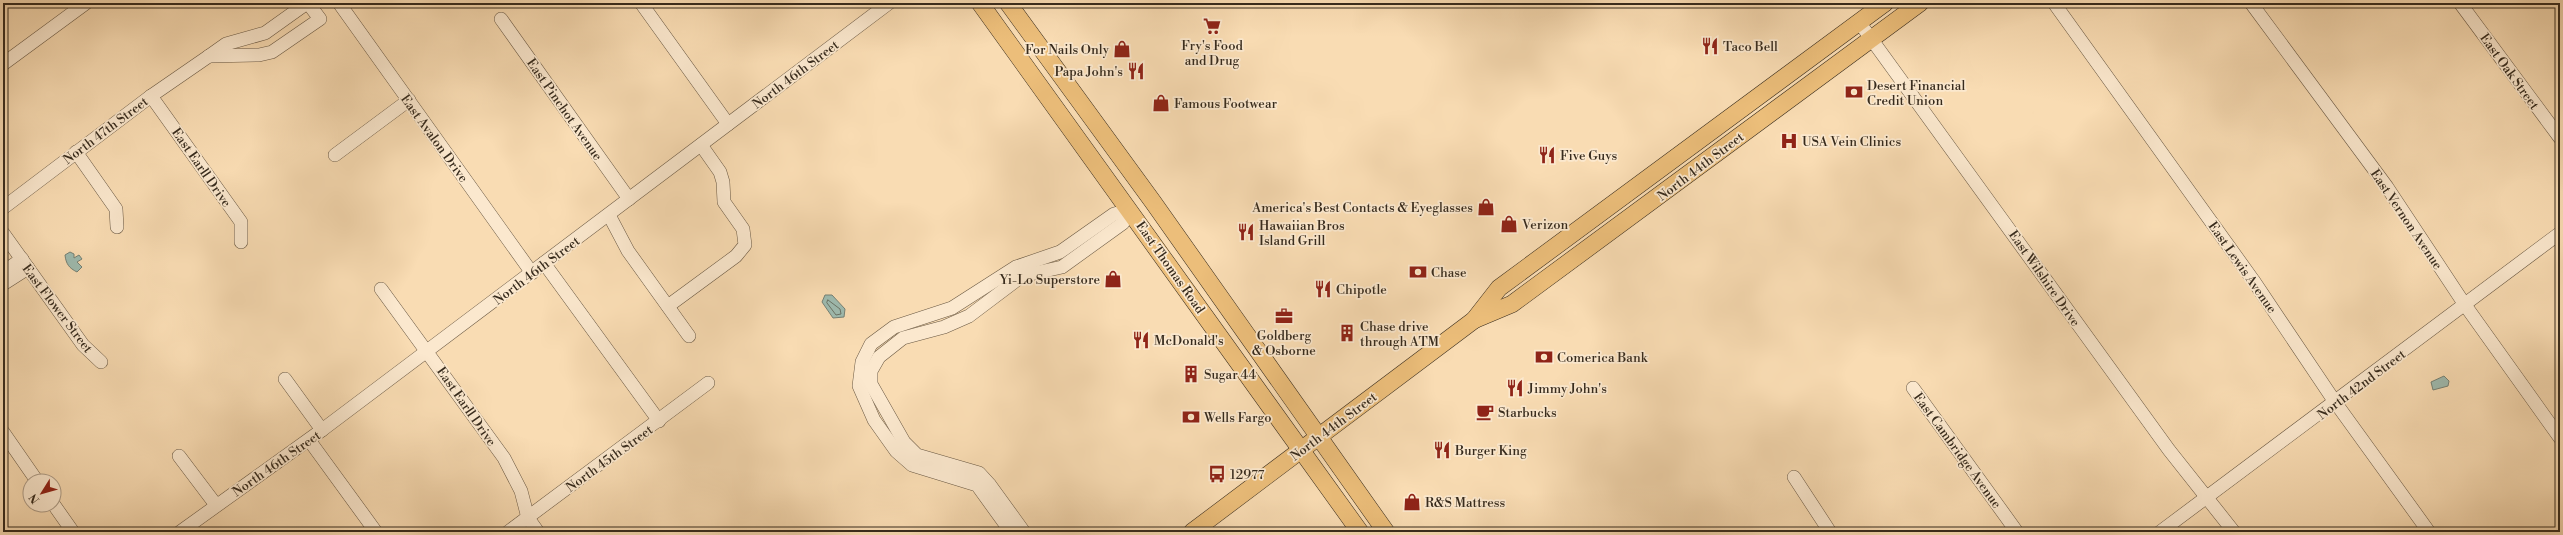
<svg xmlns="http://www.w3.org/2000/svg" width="2563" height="535" viewBox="0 0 2563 535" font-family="'Libre Bodoni',serif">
	<rect width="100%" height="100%" fill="#f9dcb3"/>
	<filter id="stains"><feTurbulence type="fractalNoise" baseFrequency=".005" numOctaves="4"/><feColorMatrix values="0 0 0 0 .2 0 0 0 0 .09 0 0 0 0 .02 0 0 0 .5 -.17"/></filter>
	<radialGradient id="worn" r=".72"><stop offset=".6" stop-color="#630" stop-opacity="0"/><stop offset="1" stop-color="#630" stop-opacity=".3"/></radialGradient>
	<g fill="#9ebbb0" stroke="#758175">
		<path d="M70,252L74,254V258L79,255L82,259L77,262L82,267L77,272C69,268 66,264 65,255Z"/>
		<path d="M825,295H832L845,309L844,317L833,318L822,302Z"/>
		<path d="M2444,376L2449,381L2448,386L2433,390L2431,382Z"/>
	</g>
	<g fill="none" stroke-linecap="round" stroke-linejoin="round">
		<path stroke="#6a7366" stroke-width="1" d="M828,300L840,309L841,314L836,315L827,303Z"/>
		<g stroke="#685742" stroke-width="14">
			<g id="minor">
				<path d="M339,3L532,273"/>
				<path d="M641,3L728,124"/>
				<path d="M2054,3L2253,280L2335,402L2429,532"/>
				<path d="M2251,3L2387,187L2465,305L2560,438"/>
				<path d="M2460,3L2560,138"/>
				<path d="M501,19L629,199"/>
				<path d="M1859,22L2169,450L2234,532"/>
				<path d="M209,56L259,55L272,52L320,19L308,3"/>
				<path d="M3,64L86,3"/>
				<path d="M151,96L241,222V242"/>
				<path d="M76,152L116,209L117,227"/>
				<path d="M335,155L409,100"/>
				<path d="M3,208L151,96L209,56L226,44L265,33L307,3"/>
				<path d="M609,215L628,251L689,336"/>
				<path d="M3,233L83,345L101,362"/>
				<path d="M544,263L659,421"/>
				<path d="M3,272L22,259"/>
				<path d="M3,284L28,268"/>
				<path d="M381,289L504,458L521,491L528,518L538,532"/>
				<path d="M668,306L736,256L745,245L743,229L724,202L723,182L720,172L701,145"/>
				<path d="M285,379L322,430"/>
				<path d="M1913,388L2017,532"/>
				<path d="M3,432L37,481"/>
				<path d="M309,440L376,532"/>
				<path d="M179,456L216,505"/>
				<path d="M1794,477L1830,532"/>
				<path d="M54,505L73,532"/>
				<path d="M180,532L322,430L889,3"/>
				<path d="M508,532L708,383"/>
				<path d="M1011,532L977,485L912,465L896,451L874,420L859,386L862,362L871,344L894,327L952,308L1016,267L1060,252L1114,214L1130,210"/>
				<path d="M1024,532L990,485L979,473L917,455L904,442L871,384V371L879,357L903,338L944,327L969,316L1022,276L1062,267L1123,223L1130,210"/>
				<path d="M2160,532L2560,233"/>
			</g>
		</g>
		<g stroke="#372b1d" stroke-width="18">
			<g id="major">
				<path d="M980,3L1360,532"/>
				<path d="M1008,3L1153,202L1386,532"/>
				<path d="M1474,320L1512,304L1920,3"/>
				<path d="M1192,532L1474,320L1499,288L1885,3"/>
			</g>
		</g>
		<use href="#minor" stroke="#fbe8ce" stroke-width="13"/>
		<use href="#major" stroke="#ecbe7a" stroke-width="17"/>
	</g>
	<defs>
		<g id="supermarket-bare" transform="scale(1.38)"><path d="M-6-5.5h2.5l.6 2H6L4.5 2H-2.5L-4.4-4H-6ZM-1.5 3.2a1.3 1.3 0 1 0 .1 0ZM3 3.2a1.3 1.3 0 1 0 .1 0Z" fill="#8f2418" stroke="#fbe8ce" stroke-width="2.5" paint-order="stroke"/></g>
		<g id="restaurant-bare" transform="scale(1.38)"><path d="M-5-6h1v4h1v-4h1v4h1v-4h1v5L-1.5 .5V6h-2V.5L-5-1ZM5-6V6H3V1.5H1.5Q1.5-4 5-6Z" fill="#8f2418" stroke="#fbe8ce" stroke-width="2.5" paint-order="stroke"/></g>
		<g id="shop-bare" transform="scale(1.38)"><path d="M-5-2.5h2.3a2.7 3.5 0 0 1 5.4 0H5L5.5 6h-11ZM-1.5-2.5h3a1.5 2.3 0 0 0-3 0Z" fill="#8f2418" stroke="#fbe8ce" stroke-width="2.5" paint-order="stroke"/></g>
		<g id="bank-bare" transform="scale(1.38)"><path d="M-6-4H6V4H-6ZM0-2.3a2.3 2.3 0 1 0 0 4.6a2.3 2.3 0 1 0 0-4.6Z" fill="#8f2418" stroke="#fbe8ce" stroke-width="2.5" paint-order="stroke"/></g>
		<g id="hospital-bare" transform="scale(1.38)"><path d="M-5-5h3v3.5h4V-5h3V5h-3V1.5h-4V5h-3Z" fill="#8f2418" stroke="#fbe8ce" stroke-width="2.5" paint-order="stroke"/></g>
		<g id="office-bare" transform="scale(1.38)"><path d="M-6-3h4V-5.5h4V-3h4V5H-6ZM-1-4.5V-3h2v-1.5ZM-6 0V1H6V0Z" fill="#8f2418" stroke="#fbe8ce" stroke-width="2.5" paint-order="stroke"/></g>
		<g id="building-bare" transform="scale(1.38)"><path d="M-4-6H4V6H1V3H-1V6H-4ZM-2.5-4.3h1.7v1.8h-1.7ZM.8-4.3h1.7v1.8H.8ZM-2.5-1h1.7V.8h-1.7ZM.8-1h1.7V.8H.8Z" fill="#8f2418" stroke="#fbe8ce" stroke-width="2.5" paint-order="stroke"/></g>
		<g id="cafe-bare" transform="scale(1.38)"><path d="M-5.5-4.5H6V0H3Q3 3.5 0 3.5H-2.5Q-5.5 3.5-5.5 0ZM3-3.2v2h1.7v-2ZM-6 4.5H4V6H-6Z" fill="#8f2418" stroke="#fbe8ce" stroke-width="2.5" paint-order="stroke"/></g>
		<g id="bus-bare" transform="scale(1.38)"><path d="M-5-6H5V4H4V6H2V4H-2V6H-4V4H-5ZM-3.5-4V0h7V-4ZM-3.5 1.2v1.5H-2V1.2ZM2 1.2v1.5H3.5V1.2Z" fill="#8f2418" stroke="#fbe8ce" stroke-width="2.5" paint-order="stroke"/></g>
	</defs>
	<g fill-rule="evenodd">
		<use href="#supermarket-bare" x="1212" y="26"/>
		<use href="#restaurant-bare" x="1710" y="46"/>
		<use href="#shop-bare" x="1122" y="49"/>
		<use href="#restaurant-bare" x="1136" y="71"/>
		<use href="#bank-bare" x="1854" y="92"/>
		<use href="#shop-bare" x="1161" y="103"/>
		<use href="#hospital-bare" x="1789" y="141"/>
		<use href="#restaurant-bare" x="1547" y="155"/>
		<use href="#shop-bare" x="1486" y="207"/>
		<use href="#shop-bare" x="1509" y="224"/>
		<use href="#restaurant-bare" x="1246" y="232"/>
		<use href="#bank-bare" x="1418" y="272"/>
		<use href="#shop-bare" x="1113" y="279"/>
		<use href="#restaurant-bare" x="1323" y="289"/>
		<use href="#office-bare" x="1284" y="316"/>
		<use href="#building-bare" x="1347" y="333"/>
		<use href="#restaurant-bare" x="1141" y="340"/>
		<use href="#bank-bare" x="1544" y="357"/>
		<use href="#building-bare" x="1191" y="374"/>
		<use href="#restaurant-bare" x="1515" y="388"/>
		<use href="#cafe-bare" x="1485" y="412"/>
		<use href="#bank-bare" x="1191" y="417"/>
		<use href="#restaurant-bare" x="1442" y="450"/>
		<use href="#bus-bare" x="1217" y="474"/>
		<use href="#shop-bare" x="1412" y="502"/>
	</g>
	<g text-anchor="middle" stroke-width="3.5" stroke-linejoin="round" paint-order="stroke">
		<g font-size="13" fill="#372b1d" stroke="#fbe8ce" text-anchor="start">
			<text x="1212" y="50" text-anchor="middle">Fry's Food<tspan x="1212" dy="15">and Drug</tspan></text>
			<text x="1723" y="51">Taco Bell</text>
			<text x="1109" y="54" text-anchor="end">For Nails Only</text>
			<text x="1123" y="76" text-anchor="end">Papa John's</text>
			<text x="1867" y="90">Desert Financial<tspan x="1867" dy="15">Credit Union</tspan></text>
			<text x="1174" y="108">Famous Footwear</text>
			<text x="1802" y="146">USA Vein Clinics</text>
			<text x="1560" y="160">Five Guys</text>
			<text x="1473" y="212" text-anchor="end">America's Best Contacts &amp; Eyeglasses</text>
			<text x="1522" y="229">Verizon</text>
			<text x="1259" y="230">Hawaiian Bros<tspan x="1259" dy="15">Island Grill</tspan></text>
			<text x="1431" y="277">Chase</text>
			<text x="1100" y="284" text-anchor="end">Yi-Lo Superstore</text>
			<text x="1336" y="294">Chipotle</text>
			<text x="1360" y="331">Chase drive<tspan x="1360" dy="15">through ATM</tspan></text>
			<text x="1284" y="340" text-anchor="middle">Goldberg<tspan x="1284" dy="15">&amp; Osborne</tspan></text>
			<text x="1154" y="345">McDonald's</text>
			<text x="1557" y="362">Comerica Bank</text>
			<text x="1204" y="379">Sugar 44</text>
			<text x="1528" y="393">Jimmy John's</text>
			<text x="1498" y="417">Starbucks</text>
			<text x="1204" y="422">Wells Fargo</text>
			<text x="1455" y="455">Burger King</text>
			<text x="1230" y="479">12977</text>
			<text x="1425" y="507">R&amp;S Mattress</text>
		</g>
		<g font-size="13" fill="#372b1d" stroke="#fbe8ce">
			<text transform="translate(2510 71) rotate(54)" y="5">East Oak Street</text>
			<text transform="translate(795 74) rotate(-37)" y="5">North 46th Street</text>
			<text transform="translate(565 109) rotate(55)" y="5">East Pinchot Avenue</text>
			<text transform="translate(105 130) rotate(-37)" y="5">North 47th Street</text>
			<text transform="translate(435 138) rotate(54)" y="5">East Avalon Drive</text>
			<text transform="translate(1700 166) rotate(-37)" y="5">North 44th Street</text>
			<text transform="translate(202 167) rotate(55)" y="5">East Earll Drive</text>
			<text transform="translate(2407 219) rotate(56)" y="5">East Vernon Avenue</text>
			<text transform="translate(1171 267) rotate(55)" y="5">East Thomas Road</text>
			<text transform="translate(2243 267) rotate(55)" y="5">East Lewis Avenue</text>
			<text transform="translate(536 270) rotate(-37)" y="5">North 46th Street</text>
			<text transform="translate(2045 278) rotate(55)" y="5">East Wilshire Drive</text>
			<text transform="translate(58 308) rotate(53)" y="5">East Flower Street</text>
			<text transform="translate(2361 384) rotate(-37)" y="5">North 42nd Street</text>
			<text transform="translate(467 406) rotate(55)" y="5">East Earll Drive</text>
			<text transform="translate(1333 426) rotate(-37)" y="5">North 44th Street</text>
			<text transform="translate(1958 450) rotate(54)" y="5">East Cambridge Avenue</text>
			<text transform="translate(609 458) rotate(-36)" y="5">North 45th Street</text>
			<text transform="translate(276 463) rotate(-35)" y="5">North 46th Street</text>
		</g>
	</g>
	<rect width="2563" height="535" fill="none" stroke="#f9dcb3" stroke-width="16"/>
	<rect x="4" y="4" width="2555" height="527" fill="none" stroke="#372b1d" stroke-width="2"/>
	<rect x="8" y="8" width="2547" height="519" fill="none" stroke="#372b1d"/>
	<g transform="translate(42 493) rotate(233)"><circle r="19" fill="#fbe8ce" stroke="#ad9c87"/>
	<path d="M0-3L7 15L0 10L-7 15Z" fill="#8f2418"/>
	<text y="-6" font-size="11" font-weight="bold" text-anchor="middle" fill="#372b1d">N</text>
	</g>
	<rect width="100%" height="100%" filter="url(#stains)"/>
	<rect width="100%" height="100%" fill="url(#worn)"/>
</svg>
